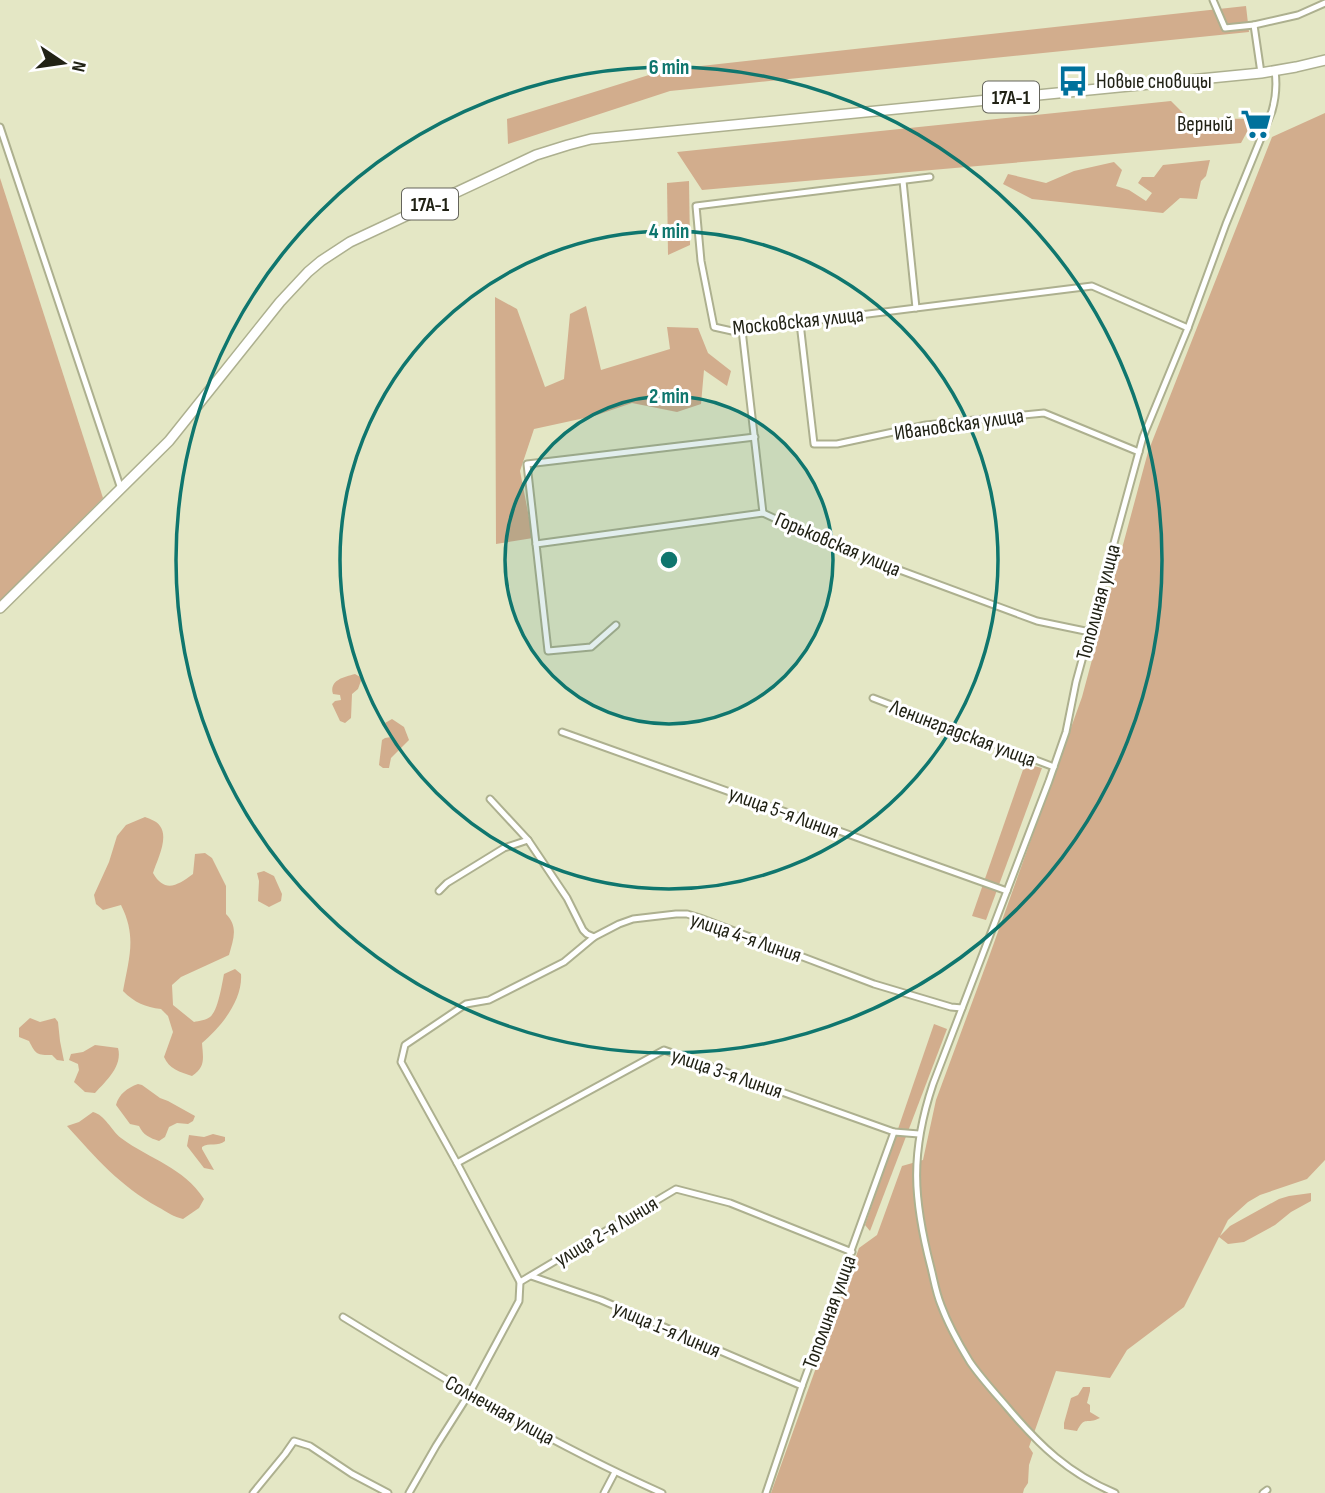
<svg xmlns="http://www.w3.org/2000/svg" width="1325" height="1493" viewBox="0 0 1325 1493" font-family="'Sofia Sans Condensed',sans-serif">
	<rect width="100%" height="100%" fill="#e4e7c5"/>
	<g fill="#d2ad8d">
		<path d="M1246,6L1249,32L670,91L508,144L507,119L665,70Z"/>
		<path d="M1171,101L1188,118L1254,119L1241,143L702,190L677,152Z"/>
		<path d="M1325,113V1160L1307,1179L1260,1195L1248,1202L1228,1220L1220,1236L1230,1226L1279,1199L1289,1196L1311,1193V1201L1291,1212L1275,1225L1244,1242L1228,1244L1219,1237L1184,1307L1127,1350L1110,1378L1056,1371L1029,1447L1033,1453L1029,1465L1028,1483L1024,1489L1023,1493H771L859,1248L877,1235L902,1166L923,1160L936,1100L990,954L1082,697L1148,452L1272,137Z"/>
		<path d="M1210,160L1206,176L1201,181L1197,199L1180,198L1163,213L1032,199L1003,184L1008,174L1046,183L1074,171L1114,162L1122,170L1116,186L1129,190L1146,201L1152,193L1138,183L1142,177H1154L1163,165Z"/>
		<path d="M0,178L103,498L0,602Z"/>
		<path d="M689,181L690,245L668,255L667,183Z"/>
		<path d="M495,297L517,309L545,387L564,379L570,314L586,306L601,370L670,349L667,327L698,328L708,353L731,371L727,386L704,370L701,404L677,412L632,403L594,416L534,429L520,471L533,538L496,544Z"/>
		<path d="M355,674L362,678L358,689L352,694L351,718L345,723L340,721L332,704L335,701L341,700L340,695L333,694C329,680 344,677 355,674Z"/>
		<path d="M392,719L404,727L409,740L391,758L389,768H383L379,765L382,740L385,738L391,737V735L385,723Z"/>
		<path d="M1025,764L1042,768L986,920L972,916Z"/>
		<path d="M145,817C150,819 157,821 160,826C169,838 157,860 153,873C165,894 178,885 193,874L195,854L205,853L212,858L226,886V914C239,927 233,940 229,955L181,977L172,985L173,1005L194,1022C199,1021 206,1020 210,1017C218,1011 222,984 224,974L235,969L241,974C243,1000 221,1027 202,1043C203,1058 206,1067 192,1076C180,1072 169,1069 164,1057L173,1032L168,1016L161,1009C145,1007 135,1003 123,991C129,958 137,937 121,905L103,910L96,904L94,895L109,862L117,836L126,825Z"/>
		<path d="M264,871L274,876L282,894L281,901L269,907L258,901L259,881L257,873Z"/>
		<path d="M30,1018L40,1022L55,1018L58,1022L60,1041L64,1061L57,1060L52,1055C37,1055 36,1055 29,1041L19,1037V1028Z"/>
		<path d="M934,1024L947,1029L870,1231L865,1225Z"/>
		<path d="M95,1045L118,1048C123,1066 106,1081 95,1093L85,1092L74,1082L79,1070L78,1064L69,1060L71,1054L83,1052Z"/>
		<path d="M138,1084L142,1085L160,1098L168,1101L195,1116L193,1121L188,1124L177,1123L169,1127L165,1137L159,1141C150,1138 143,1135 139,1126L130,1124L116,1105C119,1094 127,1088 138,1084Z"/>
		<path d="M93,1112C105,1115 111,1130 121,1138C151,1160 183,1167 204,1199L199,1208L183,1219C174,1217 167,1212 158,1207C120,1186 96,1158 67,1126L79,1122Z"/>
		<path d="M213,1134L225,1137V1141C218,1147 209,1142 202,1147V1149L214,1170L204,1168L187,1146L189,1135L204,1137Z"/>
		<path d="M1083,1387H1090V1391L1087,1403L1090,1405V1412L1100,1418C1086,1425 1085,1415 1077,1431L1064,1429V1423L1071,1398L1078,1395Z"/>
	</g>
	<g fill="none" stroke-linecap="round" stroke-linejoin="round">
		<g stroke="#adb08f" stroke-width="9">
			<g id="minor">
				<path d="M1213,0L1225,28L1254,25"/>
				<path d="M1261,73L1254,25L1298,15L1325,3"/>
				<path d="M0,127L121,489"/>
				<path d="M930,177L696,206L701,261L714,327L732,331L1092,286L1188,328"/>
				<path d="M903,181L916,308"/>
				<path d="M800,323L814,444H837L926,425L1044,413L1139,452"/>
				<path d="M742,330L763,513"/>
				<path d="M536,544L763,513L832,545L1037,621L1090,632"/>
				<path d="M616,625L591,647L548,651L527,464L755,437"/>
				<path d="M873,698L1054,767"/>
				<path d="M562,732L1007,891"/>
				<path d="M490,799L528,840L567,898L583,930L587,934L594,937"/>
				<path d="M439,891L447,883L504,848L528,840"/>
				<path d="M457,1163L664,1050L894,1132L919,1134"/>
				<path d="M531,1276L601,1300L802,1386"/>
				<path d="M520,1282L676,1189L730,1203L852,1252"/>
				<path d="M343,1317C447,1381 551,1444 662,1493"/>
				<path d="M253,1493L285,1454L294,1441L310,1446L352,1474L388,1493"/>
				<path d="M409,1493L436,1446L469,1394L519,1301L520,1282L457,1163L401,1062L405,1045L466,1004L489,1000L564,962L594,937L619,924L633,919L676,914H687L700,918L874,984L951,1007L962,1008"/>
				<path d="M604,1493L615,1472"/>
				<path d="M766,1493L802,1386L894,1132"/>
				<path d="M1115,1493C1068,1473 1040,1446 1007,1407C995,1393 981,1378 970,1362C959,1344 948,1324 941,1305C936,1293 934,1280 931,1268C913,1199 910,1153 933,1084L1049,781L1066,732L1076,682L1143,437L1188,328L1226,224L1272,111C1276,97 1277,85 1275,71"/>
				<path d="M1263,1493L1267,1490"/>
			</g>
		</g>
		<g stroke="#adb08f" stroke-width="12">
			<path id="primary" d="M0,608L169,441L280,302L308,272L321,261L350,242L536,155L568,145L591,139L1261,73L1296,67L1325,60"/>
		</g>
		<use href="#minor" stroke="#fff" stroke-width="5"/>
		<use href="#primary" stroke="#fff" stroke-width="9"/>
	</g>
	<circle cx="669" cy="560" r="164" fill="#0f766e" fill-opacity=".12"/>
	<g fill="none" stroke="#0f766e" stroke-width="3.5">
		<circle cx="669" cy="560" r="164"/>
		<circle cx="669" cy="560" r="329"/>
		<circle cx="669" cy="560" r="493"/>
	</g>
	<defs>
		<g id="bus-bare" transform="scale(2.415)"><path d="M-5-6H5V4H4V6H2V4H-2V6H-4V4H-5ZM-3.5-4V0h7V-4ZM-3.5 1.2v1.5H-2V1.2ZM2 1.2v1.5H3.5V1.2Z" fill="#00719c" stroke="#fff" stroke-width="2.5" paint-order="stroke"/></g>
		<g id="supermarket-bare" transform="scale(2.415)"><path d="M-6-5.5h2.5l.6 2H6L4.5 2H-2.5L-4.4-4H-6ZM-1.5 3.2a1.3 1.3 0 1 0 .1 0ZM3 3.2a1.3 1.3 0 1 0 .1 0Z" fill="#00719c" stroke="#fff" stroke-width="2.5" paint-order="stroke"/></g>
	</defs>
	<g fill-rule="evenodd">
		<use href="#bus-bare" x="1073" y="81"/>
		<use href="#supermarket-bare" x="1256" y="124"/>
	</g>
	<g text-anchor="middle" stroke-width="6" stroke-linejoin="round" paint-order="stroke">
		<g fill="#fff" stroke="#64645b" stroke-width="2">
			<rect x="983" y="81.5" width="56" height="31" rx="5"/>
			<rect x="402" y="188.5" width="56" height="31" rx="5"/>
		</g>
		<g font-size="19" font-weight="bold" fill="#212215">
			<text x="1011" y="104">17А-1</text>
			<text x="430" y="211">17А-1</text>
		</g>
		<g font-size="21" fill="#212215" stroke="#fff" text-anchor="start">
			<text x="1096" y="88">Новые сновицы</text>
			<text x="1233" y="131" text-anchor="end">Верный</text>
		</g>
		<g font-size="21" fill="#212215" stroke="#fff">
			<text transform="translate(798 321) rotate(-6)" y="7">Московская улица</text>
			<text transform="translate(959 424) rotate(-8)" y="7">Ивановская улица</text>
			<text transform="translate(838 544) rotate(23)" y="7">Горьковская улица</text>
			<text transform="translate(1098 602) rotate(-75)" y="7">Тополиная улица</text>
			<text transform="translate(963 733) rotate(21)" y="7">Ленинградская улица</text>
			<text transform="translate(784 812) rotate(20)" y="7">улица 5-я Линия</text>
			<text transform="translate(746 937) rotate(19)" y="7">улица 4-я Линия</text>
			<text transform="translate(727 1073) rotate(19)" y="7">улица 3-я Линия</text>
			<text transform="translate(606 1231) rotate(-31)" y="7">улица 2-я Линия</text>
			<text transform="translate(829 1312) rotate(-70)" y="7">Тополиная улица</text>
			<text transform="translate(667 1329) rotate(23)" y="7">улица 1-я Линия</text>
			<text transform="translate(500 1410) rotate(29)" y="7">Солнечная улица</text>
		</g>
	</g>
	<circle cx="669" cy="560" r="10" fill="#0f766e" stroke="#fff" stroke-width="3.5"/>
	<g font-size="21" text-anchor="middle" font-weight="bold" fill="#0f766e" stroke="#fff" stroke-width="6" stroke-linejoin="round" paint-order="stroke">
		<text x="669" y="74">6 min</text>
		<text x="669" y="238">4 min</text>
		<text x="669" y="403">2 min</text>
	</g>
	<g transform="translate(63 63) rotate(103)" stroke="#ffffff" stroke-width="5" paint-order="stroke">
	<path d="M0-5L12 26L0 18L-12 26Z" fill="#212215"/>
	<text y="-10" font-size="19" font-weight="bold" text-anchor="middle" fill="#212215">N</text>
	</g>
</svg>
